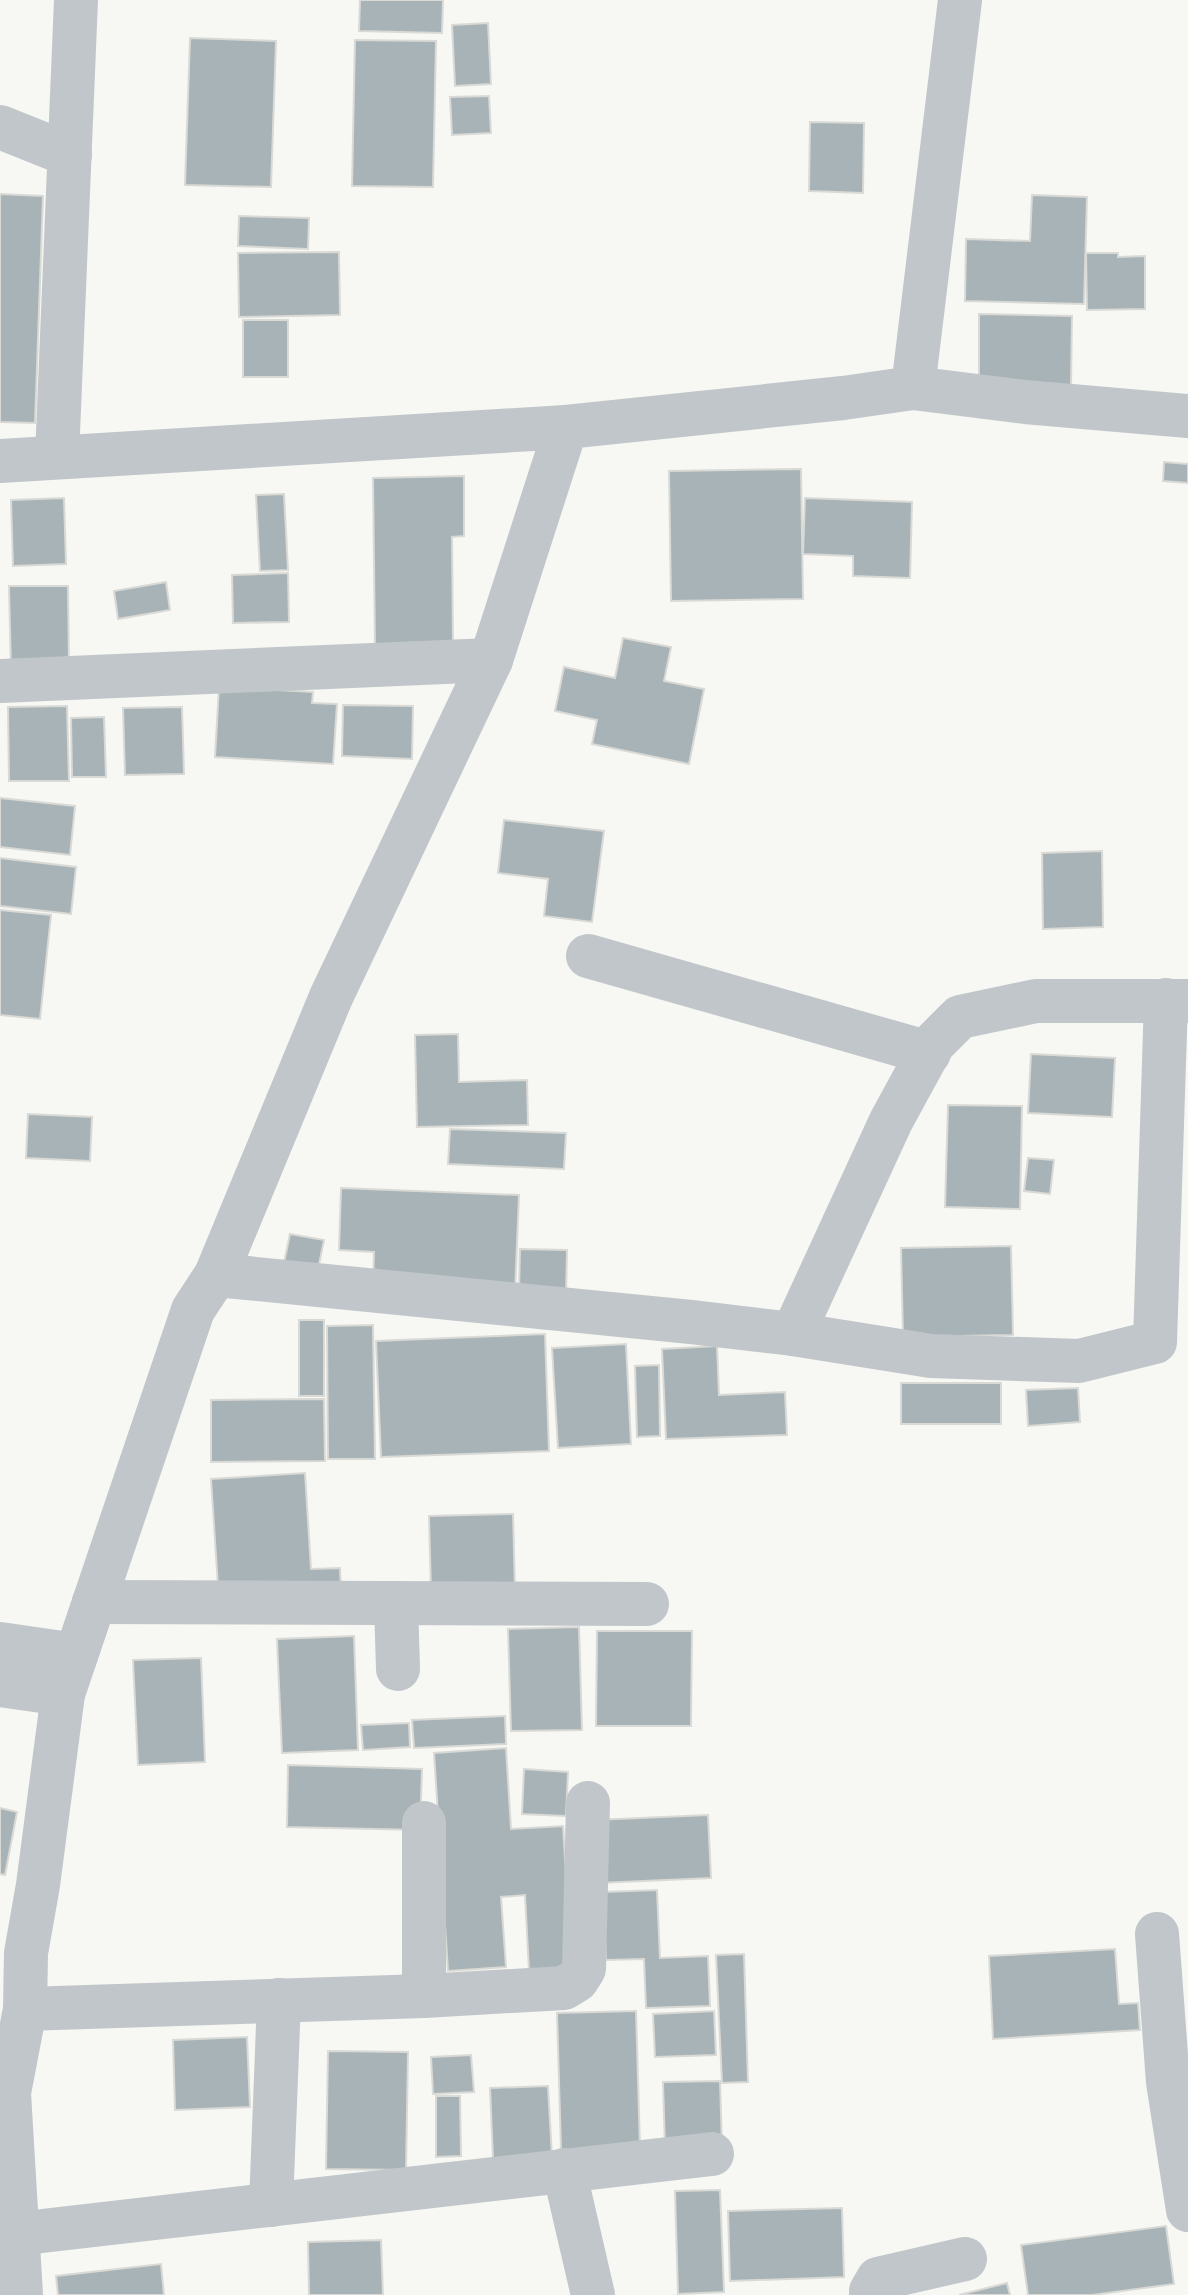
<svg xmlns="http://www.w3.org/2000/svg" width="1188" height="2295" viewBox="0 0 1188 2295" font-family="Karla,sans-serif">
	<rect width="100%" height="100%" fill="#f7f7f4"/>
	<g fill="#a7b3b6" stroke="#d9d9d6" stroke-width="2">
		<path d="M360,0H443L442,33L359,31Z"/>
		<path d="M488,23L491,84L455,86L452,25Z"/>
		<path d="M190,38L276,41L271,187L185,185Z"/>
		<path d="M355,40L436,41L433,187L352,186Z"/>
		<path d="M489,96L491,133L452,135L450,97Z"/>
		<path d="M810,122L864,123L863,193L809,191Z"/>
		<path d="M0,194L43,196L35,423L0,422Z"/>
		<path d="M1032,195L1087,197L1084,304L965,301L966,239L1030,241Z"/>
		<path d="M239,216L309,218L308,249L238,246Z"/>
		<path d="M339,252L340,315L239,317L238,253Z"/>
		<path d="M1086,253H1118V257L1145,256V309L1087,310Z"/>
		<path d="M979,314L1072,316L1071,386L979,384Z"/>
		<rect x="243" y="320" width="45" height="57"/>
		<path d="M1164,462L1188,464V483L1163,481Z"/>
		<path d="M801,469L803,599L671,601L669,471Z"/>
		<path d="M464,476V536L452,537L453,646L375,647L373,478Z"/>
		<path d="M284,494L288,570L260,571L256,495Z"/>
		<path d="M64,498L66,564L13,566L11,500Z"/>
		<path d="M805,498L912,502L910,578L853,576V556L803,554Z"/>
		<path d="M288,573L289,622L233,623L232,575Z"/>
		<path d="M166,582L170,610L118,619L114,591Z"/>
		<path d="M9,586H68L69,668L11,670Z"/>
		<path d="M623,638L671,647L664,681L704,689L689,764L592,744L597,720L555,711L564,667L615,678Z"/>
		<path d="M219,687L313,692L312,703L337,704L333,764L215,757Z"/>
		<path d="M343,705L413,706L412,759L342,756Z"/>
		<path d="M67,706L69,781H9L8,707Z"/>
		<path d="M182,707L184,774L125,775L123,708Z"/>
		<path d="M104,717L106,777H72L71,718Z"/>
		<path d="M0,798L75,806L70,855L0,847Z"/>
		<path d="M504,820L604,831L592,922L544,916L548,879L498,873Z"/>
		<path d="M1102,851L1103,927L1043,929L1042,853Z"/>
		<path d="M0,858L76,867L71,914L0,906Z"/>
		<path d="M0,910L51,915L40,1019L0,1015Z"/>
		<path d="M458,1034L459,1082L527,1080L528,1125L417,1127L415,1035Z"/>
		<path d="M1031,1054L1115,1058L1112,1117L1028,1113Z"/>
		<path d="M948,1105L1022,1106L1020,1209L945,1207Z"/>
		<path d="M28,1114L92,1117L90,1161L26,1158Z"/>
		<path d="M450,1129L566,1133L564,1169L448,1164Z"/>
		<path d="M1028,1158L1054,1160L1050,1194L1024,1191Z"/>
		<path d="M341,1188L519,1195L515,1292L373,1286L374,1252L339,1250Z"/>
		<path d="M290,1234L324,1240L315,1284L281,1277Z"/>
		<path d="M1011,1246L1013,1335L903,1337L901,1248Z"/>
		<path d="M520,1249L567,1250L566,1295L519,1294Z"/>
		<rect x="299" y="1320" width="25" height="76"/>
		<path d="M373,1325L375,1459H328L327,1326Z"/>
		<path d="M545,1334L549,1451L381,1457L376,1341Z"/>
		<path d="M626,1344L631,1444L558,1448L552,1348Z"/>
		<path d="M717,1346L719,1395L785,1392L787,1435L666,1439L662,1349Z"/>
		<path d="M659,1365L660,1436L637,1437L635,1366Z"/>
		<rect x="901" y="1383" width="100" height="41"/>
		<path d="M1078,1388L1080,1422L1028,1426L1026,1390Z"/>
		<path d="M324,1399L325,1461L211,1462V1400Z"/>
		<path d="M305,1473L311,1569L340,1568L341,1594L219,1602L211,1479Z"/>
		<path d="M513,1514L515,1590L431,1592L429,1516Z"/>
		<path d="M579,1627L582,1730L511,1731L508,1629Z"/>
		<path d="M597,1631H692L691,1726H596Z"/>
		<path d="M354,1636L358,1750L282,1753L277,1639Z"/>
		<path d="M201,1658L205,1762L138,1765L133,1660Z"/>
		<path d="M505,1716L506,1744L414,1748L412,1720Z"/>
		<path d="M409,1723L410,1747L363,1750L361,1725Z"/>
		<path d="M506,1748L511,1829L563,1826L572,1969L529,1971L525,1895L501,1897L506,1967L448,1971L434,1753Z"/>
		<path d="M288,1765L422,1769L420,1830L287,1827Z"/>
		<path d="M524,1769L568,1772L566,1816L522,1814Z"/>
		<path d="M0,1808L17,1812L5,1875L0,1874Z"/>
		<path d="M708,1815L711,1878L598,1883L595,1820Z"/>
		<path d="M657,1890L660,1958L708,1956L710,2006L646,2008L644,1959L606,1960L603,1892Z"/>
		<path d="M1115,1949L1119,2004L1138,2003L1140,2030L993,2039L989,1956Z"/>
		<path d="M744,1954L748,2082L722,2083L716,1955Z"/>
		<path d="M636,2011L640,2147L561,2150L557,2013Z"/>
		<path d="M714,2011L716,2055L655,2057L653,2014Z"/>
		<path d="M247,2037L250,2107L175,2110L173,2040Z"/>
		<path d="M328,2051L408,2052L406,2170L326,2169Z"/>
		<path d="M471,2055L474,2092L433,2094L431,2057Z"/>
		<path d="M720,2081L722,2146L665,2148L663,2082Z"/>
		<path d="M548,2086L552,2157L493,2159L490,2088Z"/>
		<path d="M436,2096H460L461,2156L436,2157Z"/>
		<path d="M720,2190L724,2292L678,2294L675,2191Z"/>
		<path d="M842,2208L844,2277L730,2281L728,2211Z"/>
		<path d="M1166,2226L1174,2284L1092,2295H1028L1021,2245Z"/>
		<path d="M381,2240L383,2295H309L308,2242Z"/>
		<path d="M161,2264L164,2295H58L56,2276Z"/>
		<path d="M1007,2283L1010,2295H959Z"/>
	</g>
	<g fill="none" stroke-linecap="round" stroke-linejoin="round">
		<g stroke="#c0c6c9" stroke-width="44">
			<path d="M0,127L70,155"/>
			<path d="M913,388L1025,402L1188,416"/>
			<path d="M57,457L76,0"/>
			<path d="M0,461L566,427"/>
			<path d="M0,681L491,660"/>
			<path d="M588,956L929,1053"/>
			<path d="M216,1275L691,1322L793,1334L891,1121L933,1044L960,1017L1036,1001H1188"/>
			<path d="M793,1334L931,1356L1079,1361L1155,1342L1166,1000"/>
			<path d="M94,1602L647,1604"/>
			<path d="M396,1603L398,1669"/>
			<path d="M0,1644L76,1655"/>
			<path d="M0,1685L63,1694"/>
			<path d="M424,1823V1996"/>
			<path d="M1157,1934L1168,2082L1188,2210"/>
			<path d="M25,2009L424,1996L564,1988L577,1980L584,1969L588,1803"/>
			<path d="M564,2170L593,2295"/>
			<path d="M271,2205L279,2000"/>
			<path d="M16,2234L712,2154"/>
			<path d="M21,2295L9,2093L25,2009L26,1953L38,1885L63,1694L193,1310L216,1275L331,997L491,660L566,427L843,398L913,388L960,0"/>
			<path d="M871,2295V2291L878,2279L965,2259"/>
		</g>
	</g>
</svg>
